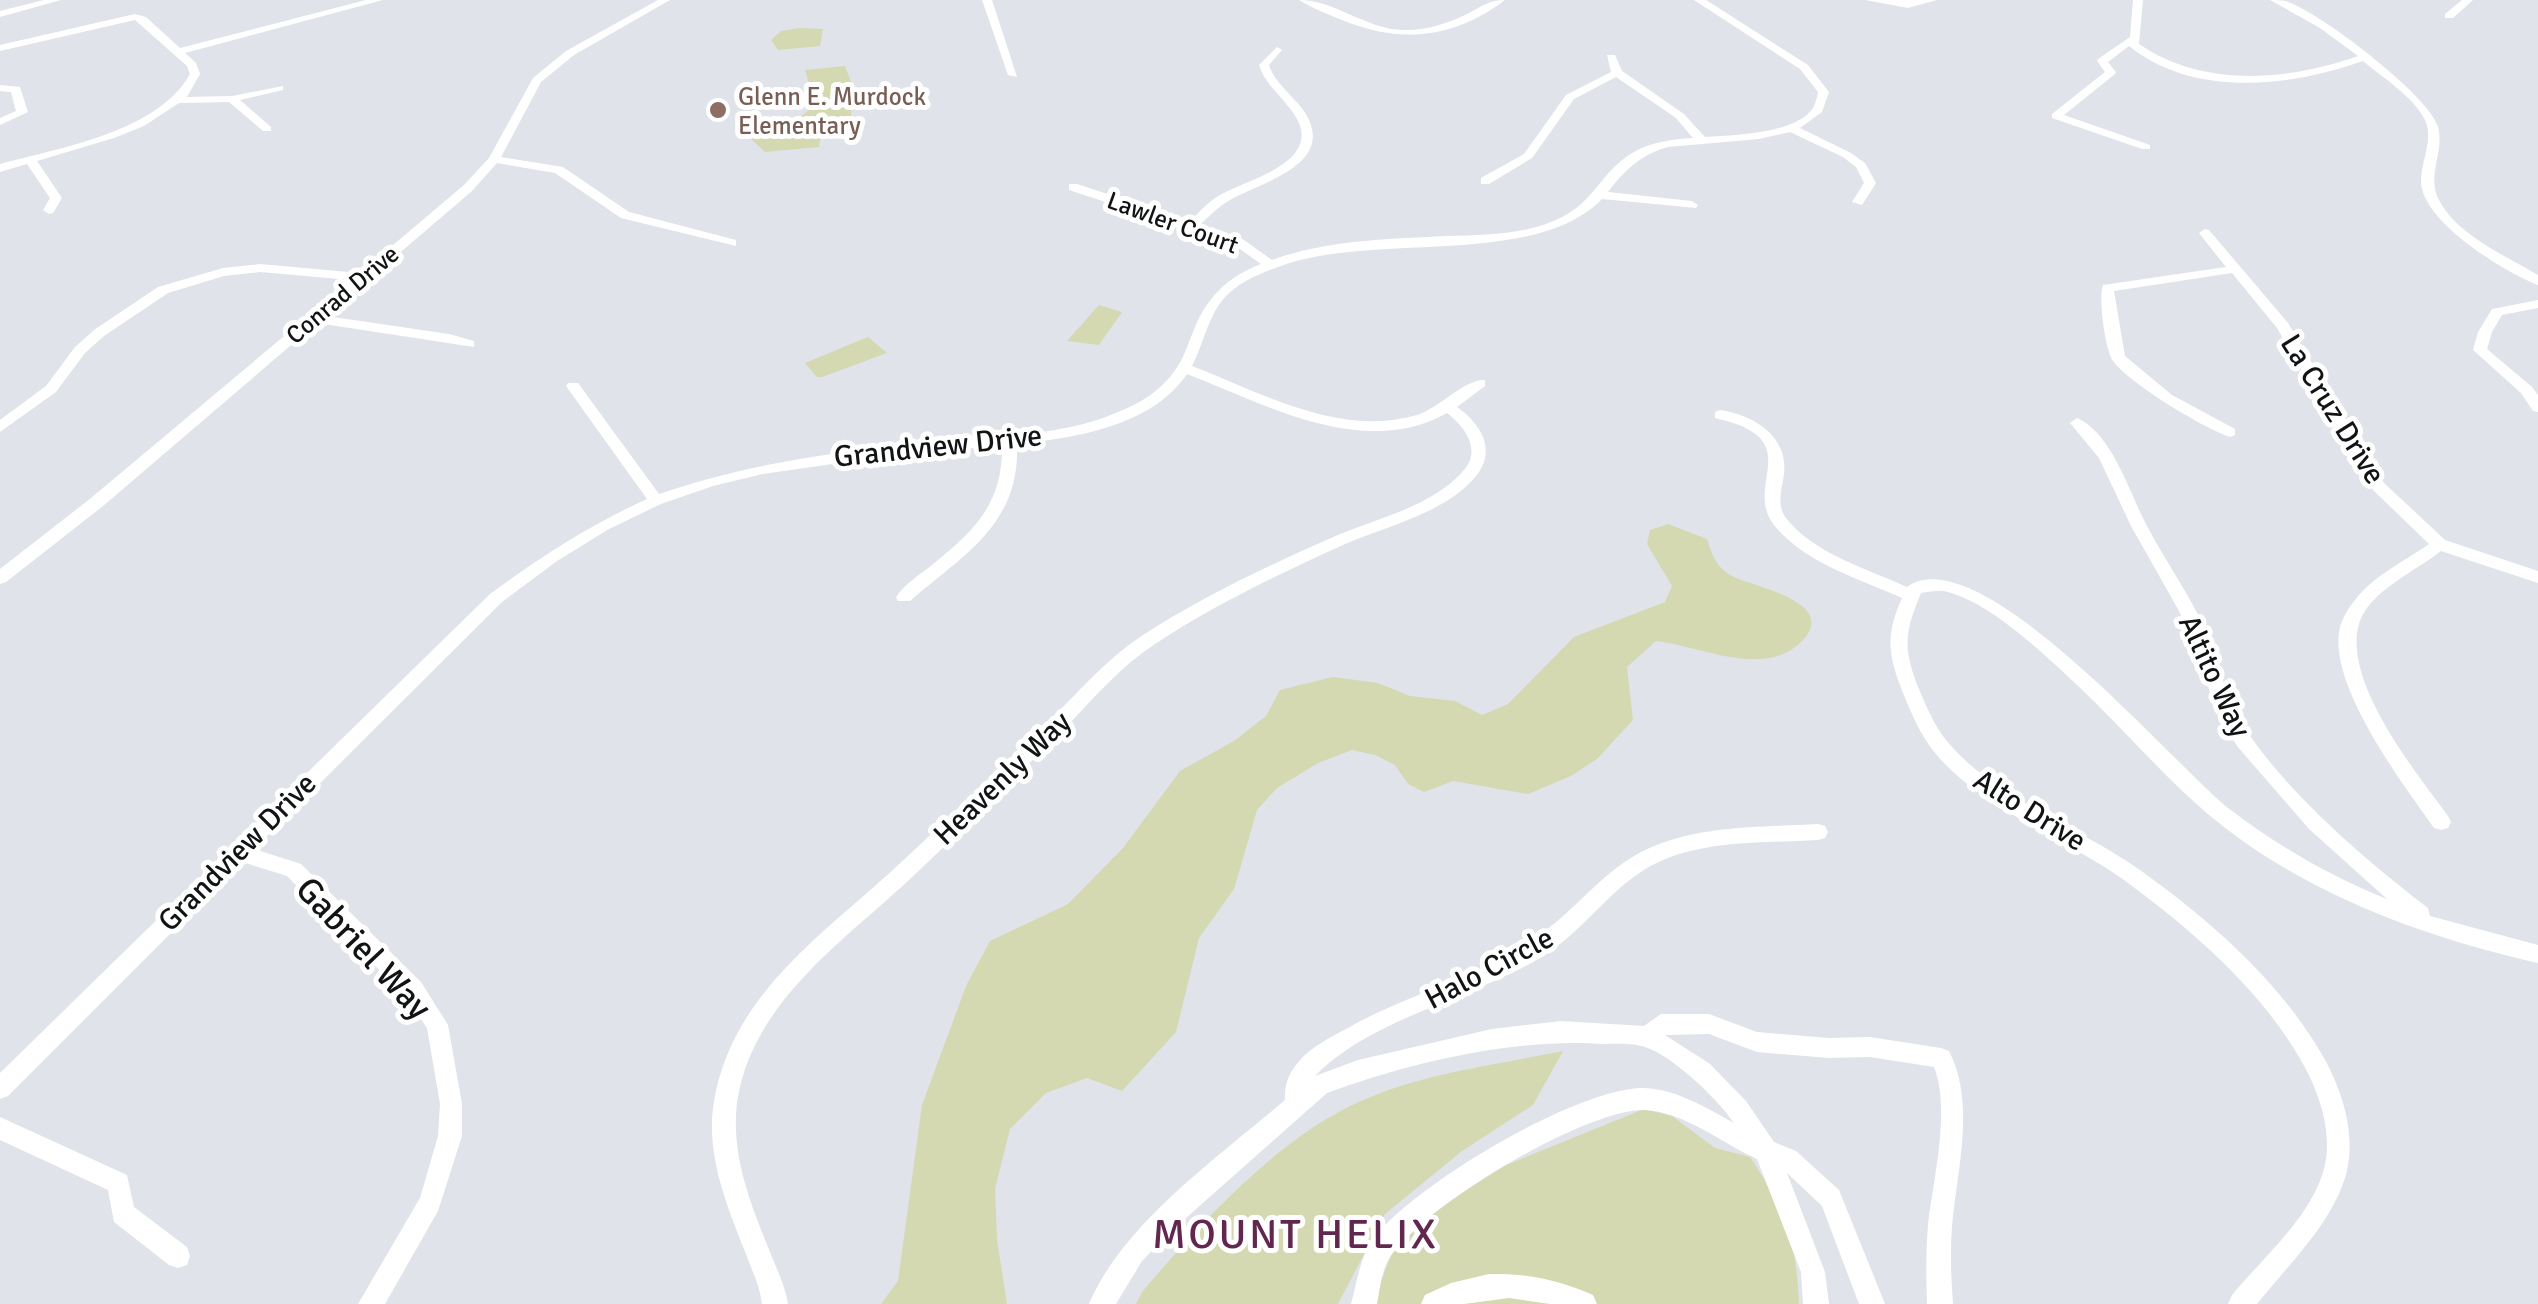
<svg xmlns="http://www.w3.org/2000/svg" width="2538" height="1304" viewBox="0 0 2538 1304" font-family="Signika,sans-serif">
	<rect width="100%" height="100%" fill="#e0e3e9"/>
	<g fill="#d4d9b1">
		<path d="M800,28L823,29L820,46L778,50L771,40L781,31Z"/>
		<path d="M845,66L854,90L850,123L822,126L819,147L765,152L749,137L799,118L815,105L805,70Z"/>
		<path d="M1099,305L1122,312L1099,345L1067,341Z"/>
		<path d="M868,337L887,353L822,377H817L805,363Z"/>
		<path d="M1668,524L1707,539C1712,555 1716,567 1732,576C1750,586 1839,601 1803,640C1766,680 1701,646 1656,641L1627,667L1633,720L1598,758L1571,776L1528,794L1453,781L1424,792L1408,784L1395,765L1375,755L1352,750L1318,763L1277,788L1257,810L1234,889L1199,938L1176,1032L1122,1091L1087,1078L1046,1093L1010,1129L995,1189L997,1240L1007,1304H881L898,1281L922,1105L966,986L990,941L1068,904L1123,848L1180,771L1234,741L1266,716L1280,690L1333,677L1378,683L1410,696L1455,701L1482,715L1508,704L1574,637L1665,602L1672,586L1647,544L1650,530Z"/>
		<path d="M1563,1051L1533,1105L1462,1151L1385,1214L1338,1304H1136L1142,1292C1201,1223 1277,1138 1361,1101C1423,1073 1496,1065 1563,1051Z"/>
		<path d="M1644,1109L1672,1116L1715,1148L1750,1157C1786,1212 1796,1238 1799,1304H1373L1392,1252L1442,1205L1504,1166Z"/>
	</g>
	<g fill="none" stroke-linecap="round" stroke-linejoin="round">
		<g fill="#fff" fill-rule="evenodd">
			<path d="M44,0H61L0,17V11Z"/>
			<path d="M366,0H383L185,53L196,63L200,74L187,97L232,96L283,86V90L240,100L271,127V131H263L229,102L179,103L144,126L114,138L37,161L62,198L53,213L49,214L43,210L50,198L27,164L0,172V164C59,148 158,132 190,74L187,66L135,20L0,51V45L135,14L146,17L180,48Z"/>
			<path d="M658,0H670L574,55L541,82L501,157L563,167L629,212L736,240V246L621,218L555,173L497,163L472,191L326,316L449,334L474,341V347L317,323L103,506L6,582L0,584V569L91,498L351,280L260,272L224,276L168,293L104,336L85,353L56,392L0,432V420L46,386L75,347L94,330L158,287L223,268L260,264L360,273L464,185L489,158L533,78L566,51Z"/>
			<path d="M982,0H992L1017,77L1008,75Z"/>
			<path d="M1299,0C1335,0 1366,29 1402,30C1426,31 1449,23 1469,13C1482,6 1490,0 1505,0C1453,39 1401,44 1342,20C1327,14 1312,8 1299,0Z"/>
			<path d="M1694,0H1706L1808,65L1829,92L1822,112L1800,128L1851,153L1865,163L1876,183L1862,205L1852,202L1864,183L1856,167L1843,157L1790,132L1759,139L1668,147C1640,155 1625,170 1608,192L1692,201L1698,205L1696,208L1602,199C1534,269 1372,231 1278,267C1259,274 1239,282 1225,297C1208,316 1204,343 1192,366C1262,393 1340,438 1417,415C1439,408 1466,378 1485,380V386L1457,407C1481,424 1497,450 1476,476C1445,514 1385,526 1343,545C1279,574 1214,605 1155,644C1121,666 1095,697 1067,726C1015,777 963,829 910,879C847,938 767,992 742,1079C725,1137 746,1193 768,1247C775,1266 785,1284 788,1304H762C760,1286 752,1271 746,1254C727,1206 705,1154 714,1101C732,995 822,935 895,868C949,818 1001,767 1054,716C1082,688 1109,657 1143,635C1202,597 1267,566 1331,538C1373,519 1433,507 1464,470C1482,449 1464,426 1447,413C1364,460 1265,404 1187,374C1152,426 1075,438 1017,444C1020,525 964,554 910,601H898L896,597C905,584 919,575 932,565C975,530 1003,504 1002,445L881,457L763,474L713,486L661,504L609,529L557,561L502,602L254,849L301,864L421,982L448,1025L462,1104V1136L438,1211L385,1304H358L420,1198L438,1136L440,1104L427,1028L405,996L287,876L242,862L8,1096L0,1099V1073L490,594C540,557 590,525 647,499L566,386L568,383H578L659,494C752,462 847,450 945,441C1003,435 1063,436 1118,412C1139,404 1160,391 1173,373C1183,361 1187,346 1193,332C1206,298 1227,277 1261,264L1233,244L1069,190V184H1077L1190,221C1199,212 1208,202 1220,195C1245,180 1316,165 1299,123C1289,101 1266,88 1259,65L1277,47L1282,50L1269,65C1277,90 1307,103 1312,129C1321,169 1255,185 1230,200C1219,206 1209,216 1200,225L1241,238L1272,260C1326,240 1390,239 1447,236C1481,235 1514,235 1546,224C1596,207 1597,173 1634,152C1651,142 1673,139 1693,138L1676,118L1616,77L1574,99L1532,158L1489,184H1481V178L1524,154L1566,95L1611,72L1607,55H1615L1622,71L1684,114L1705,137C1733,135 1796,134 1813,108C1816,103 1817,97 1818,92L1800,69Z"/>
			<path d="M1865,0H1937L1908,8Z"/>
			<path d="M2133,0H2143L2139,44C2203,88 2287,81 2358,56L2320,28L2270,0C2275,0 2281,0 2285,1C2317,10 2430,96 2438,127C2445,152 2425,177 2440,202C2459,236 2506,256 2538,275V285C2504,272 2421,221 2421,181C2421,160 2434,140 2425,120C2413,96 2383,78 2363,61C2290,87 2193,98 2129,46L2108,62L2116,72L2115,74L2064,115L2150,145V149H2142L2052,118V114L2105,72L2097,61L2098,59L2130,37Z"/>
			<path d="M2462,0H2473L2453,18H2445V14Z"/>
			<path d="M0,85L20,87L28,112L0,125V118L16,111L11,92L0,91Z"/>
			<path d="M2205,229L2209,230L2288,323L2384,483L2445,540L2538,571V583L2441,551C2418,569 2385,584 2367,608C2326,663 2416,772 2448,816L2451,822L2448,828L2441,830L2434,828C2403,784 2326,683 2340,627C2342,619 2349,607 2355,600C2373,576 2405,561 2429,544L2373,490L2277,328L2232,273L2114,291L2125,356L2172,395L2235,429V435L2230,437C2203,428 2129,383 2113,361C2105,350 2098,297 2103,285L2226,267L2199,233Z"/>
			<path d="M2538,300V308L2502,315L2492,332L2487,349L2532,387L2538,395V412L2533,411L2521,393L2473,350L2478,332L2492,309Z"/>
			<path d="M1720,410C1753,415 1788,435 1784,474C1782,489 1776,505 1786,518C1814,554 1868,569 1907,587C1979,535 2173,764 2228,808C2276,845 2331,877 2387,899L2309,829L2237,746L2215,709L2197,650L2179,611L2131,526L2099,458L2070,423L2077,418C2112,433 2130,494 2147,526C2167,564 2193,599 2210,640C2221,665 2224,695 2239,719C2281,788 2364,859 2428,908L2430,916L2538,945V963C2420,936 2303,893 2209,815C2161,774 2120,725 2074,682C2040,651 1989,601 1944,591C1937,590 1929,592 1921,593C1903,636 1903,650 1921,694C1928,710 1935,726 1946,740C1993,798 2080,827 2140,870C2212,922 2280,981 2324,1058C2344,1094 2358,1141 2344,1181C2327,1229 2288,1265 2257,1304H2228L2232,1295C2261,1260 2303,1224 2320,1181C2336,1143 2322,1098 2303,1064C2262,990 2192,930 2124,880C2065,838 1982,809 1935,753C1921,736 1911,713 1903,693C1888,655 1885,636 1902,598C1860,579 1804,563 1774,525C1742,484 1810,439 1715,418V412Z"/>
			<path d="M1818,824L1825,826L1828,832L1825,838L1818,840C1769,843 1715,840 1668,858C1616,877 1589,928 1543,956C1475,998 1371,1018 1315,1076L1358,1060L1492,1029L1561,1021L1644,1026L1661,1014H1709L1757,1032L1829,1038L1870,1037L1941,1048L1949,1051C1976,1104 1957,1169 1952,1226C1950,1252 1951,1278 1953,1304H1927C1926,1277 1926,1251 1928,1225C1933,1180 1951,1110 1934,1067L1870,1057L1829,1058L1757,1052L1709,1034L1665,1035L1710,1064L1746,1101L1774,1142L1796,1151L1839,1190L1885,1304H1859L1822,1206L1787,1173L1825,1272L1829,1304H1803L1801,1272L1757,1159C1722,1143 1684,1112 1645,1110C1586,1108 1418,1209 1389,1259C1381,1272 1380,1290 1377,1304H1351C1357,1282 1360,1258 1373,1239C1412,1186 1575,1089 1642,1088C1674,1088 1707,1108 1734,1123C1719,1100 1668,1051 1641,1046C1629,1043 1615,1044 1603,1044C1514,1038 1411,1062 1327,1093L1169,1233L1142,1261L1116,1304H1089C1123,1223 1219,1157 1285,1100C1284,1083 1290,1071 1301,1059C1313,1046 1331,1037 1346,1029C1405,995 1475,978 1532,940C1578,911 1606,863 1659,844C1709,825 1765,827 1818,824Z"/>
			<path d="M0,1117L127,1175L134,1207L187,1247L190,1256L187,1265L178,1268L169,1265L114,1222L108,1190L0,1140Z"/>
			<path d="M1489,1274C1527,1273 1558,1280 1593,1295L1597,1304H1550L1509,1298L1464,1304H1421L1425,1295L1451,1283Z"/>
		</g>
	</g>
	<circle fill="#8d6e63" stroke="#fff" stroke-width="4" cx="718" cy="110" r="10"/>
	<g text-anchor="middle" stroke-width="10" stroke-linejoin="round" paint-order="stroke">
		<g font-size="25" fill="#785e54" stroke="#fff" text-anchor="start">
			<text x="738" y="105">Glenn E. Murdock<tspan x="738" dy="29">Elementary</tspan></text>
		</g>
		<g font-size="25" fill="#111314" stroke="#fff">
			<text transform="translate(1173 222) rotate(20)" y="9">Lawler Court</text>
			<text transform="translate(342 294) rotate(-40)" y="9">Conrad Drive</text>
		</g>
		<g font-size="30" fill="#111314" stroke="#fff">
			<text transform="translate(2333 409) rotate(58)" y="10">La Cruz Drive</text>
			<text transform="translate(938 446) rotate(-6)" y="10">Grandview Drive</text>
			<text transform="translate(2215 676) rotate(65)" y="10">Altito Way</text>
			<text transform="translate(1002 778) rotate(-44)" y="10">Heavenly Way</text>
			<text transform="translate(2030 810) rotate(32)" y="10">Alto Drive</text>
			<text transform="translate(237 852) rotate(-45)" y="10">Grandview Drive</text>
			<text transform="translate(1489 968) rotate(-28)" y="10">Halo Circle</text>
		</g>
		<g font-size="35" fill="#111314" stroke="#fff">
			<text transform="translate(364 948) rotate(47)" y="12">Gabriel Way</text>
		</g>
		<g font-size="42" letter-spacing="2.5" fill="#62274e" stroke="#fff">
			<text x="1295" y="1248">MOUNT HELIX</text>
		</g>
	</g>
</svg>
